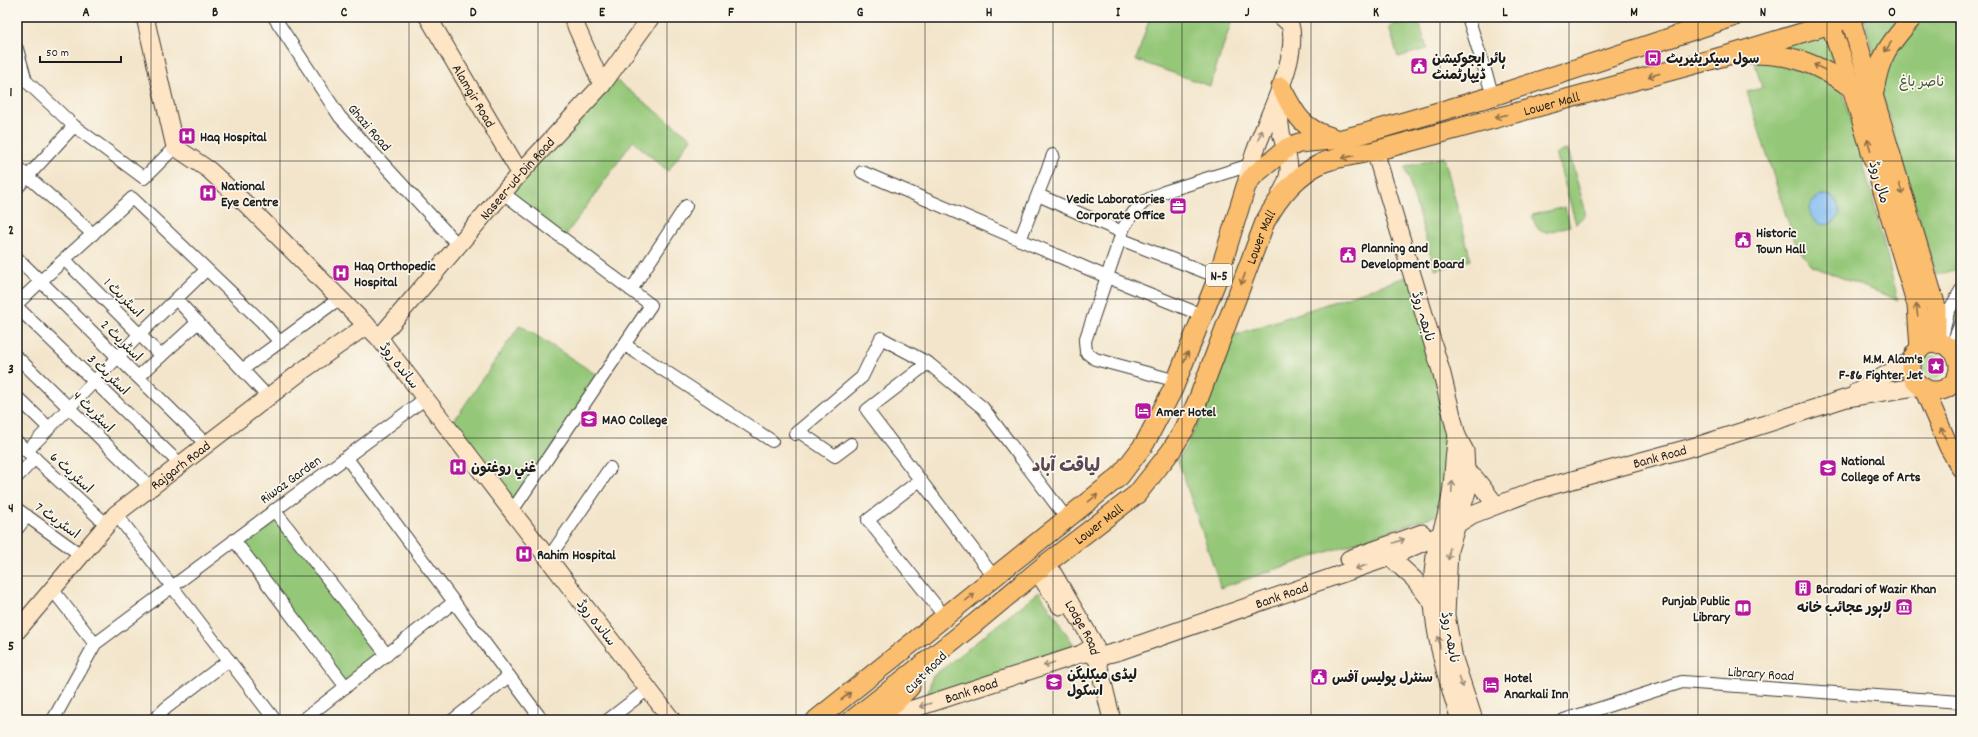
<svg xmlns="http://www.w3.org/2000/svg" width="1978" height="737" viewBox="0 0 1978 737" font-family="Dekko,'Playpen Sans Arabic',sans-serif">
	<rect width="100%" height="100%" fill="#fbf7ec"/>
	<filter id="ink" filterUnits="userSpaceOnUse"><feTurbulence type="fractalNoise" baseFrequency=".025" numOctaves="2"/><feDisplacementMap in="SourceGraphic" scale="8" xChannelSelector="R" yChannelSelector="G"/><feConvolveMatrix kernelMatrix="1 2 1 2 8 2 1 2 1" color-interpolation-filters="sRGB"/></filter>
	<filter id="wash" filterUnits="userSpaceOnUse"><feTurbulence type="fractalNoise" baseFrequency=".012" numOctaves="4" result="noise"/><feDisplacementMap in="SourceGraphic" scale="16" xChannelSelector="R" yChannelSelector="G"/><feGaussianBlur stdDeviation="0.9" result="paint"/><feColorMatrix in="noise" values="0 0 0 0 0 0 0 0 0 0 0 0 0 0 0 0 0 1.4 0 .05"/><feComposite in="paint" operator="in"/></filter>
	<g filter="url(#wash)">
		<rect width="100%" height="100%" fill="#f3e5cb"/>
		<g fill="#94c778" stroke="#58724a">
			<path d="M1150,17H1233L1210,86L1136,60Z"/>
			<path d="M1904,17L1874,58L1864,18Z"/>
			<path d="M1918,17H1961V268L1936,275L1882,93L1886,63Z"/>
			<path d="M1418,18L1427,49L1398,57L1389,26Z"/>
			<path d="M1813,36H1827L1871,192L1898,300L1812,266L1797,247L1790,228L1747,92L1762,88L1752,52Z"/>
			<path d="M609,75L691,138L668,171L633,141L563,239L503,193Z"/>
			<path d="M1568,150L1585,209V215L1576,224L1556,153Z"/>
			<path d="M1444,157L1471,260L1435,270L1405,167Z"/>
			<path d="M1565,207L1570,226C1548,231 1539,241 1532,215Z"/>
			<path d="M1412,275L1450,435L1440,514L1220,588L1217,576L1178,460C1202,423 1214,379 1229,337Z"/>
			<path d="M1961,301V313L1955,322L1951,321L1953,312Z"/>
			<path d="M520,325L600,377L511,509L449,428Z"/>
			<circle cx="1934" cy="367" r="11"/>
			<path d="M274,510L387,655L346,687L234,540Z"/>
			<path d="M1039,592L1074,645L926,701L932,677Z"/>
		</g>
		<circle fill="#7fbbf2" stroke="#4e6c87" cx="1825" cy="210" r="15"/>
	</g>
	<g filter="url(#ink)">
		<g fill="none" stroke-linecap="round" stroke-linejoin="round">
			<g stroke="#3c3a36" stroke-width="14">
				<g id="street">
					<path d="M274,17L340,117L458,245"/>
					<path d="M1468,17L1493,96"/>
					<path d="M17,49L26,81L74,126L144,178L175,147"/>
					<path d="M17,167L93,234"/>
					<path d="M862,172L1107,277L1202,315"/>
					<path d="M17,188L74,126"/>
					<path d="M503,193L631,290L686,206"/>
					<path d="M1038,195L1122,232"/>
					<path d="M1120,239L1218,277"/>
					<path d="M1020,240L1053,155"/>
					<path d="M17,258L206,444"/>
					<path d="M65,260L161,356"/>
					<path d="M176,299L268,397"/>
					<path d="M17,304C54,267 94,234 132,198L262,322L280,342"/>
					<path d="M17,307L180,464"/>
					<path d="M1942,337L1948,312L1961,290"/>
					<path d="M625,345L772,441"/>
					<path d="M1950,349L1961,323"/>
					<path d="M17,357L150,487"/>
					<path d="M928,363L867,410L994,577"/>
					<path d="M243,369L340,298"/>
					<path d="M138,377L198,322"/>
					<path d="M1177,381L1095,359L1086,352L1085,341L1124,227L1133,213L1145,201L1164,192L1250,165"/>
					<path d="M17,397L49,428"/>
					<path d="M798,431L835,456L851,444"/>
					<path d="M795,434L862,377L881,338L928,363L983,408L1067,519"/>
					<path d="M17,442L107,525"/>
					<path d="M27,451L140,334L206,270"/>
					<path d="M346,457L542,720"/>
					<path d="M17,477L35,458"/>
					<path d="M920,480L868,520L945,617"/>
					<path d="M17,509L81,555"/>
					<path d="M274,510L387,655"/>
					<path d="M512,511L651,305L631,290"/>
					<path d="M116,514L275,720"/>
					<path d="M17,529L27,516"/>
					<path d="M234,540L346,687"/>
					<path d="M548,559L610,468"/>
					<path d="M52,589L95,644"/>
					<path d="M53,720L95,644L426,398"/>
					<path d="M154,720L166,708L229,660"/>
					<path d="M303,720L454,602"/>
					<path d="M453,720L509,676"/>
					<path d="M608,720L648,689"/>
					<path d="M1564,720L1682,682L1961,702"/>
				</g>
			</g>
			<g stroke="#3c3a36" stroke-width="19">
				<g id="secondary">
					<path d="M145,17L175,147L209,170L248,206L379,338L672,720"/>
					<path id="s1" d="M428,17L520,173"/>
					<path d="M572,17L602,85"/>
					<path d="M1280,97C1279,109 1279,120 1281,132C1287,158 1296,169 1280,195"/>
					<path d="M1375,151L1442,374L1457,436L1465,451L1467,492L1449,550L1446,615L1454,659L1474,720"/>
					<path d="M1246,186C1252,137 1302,67 1290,24L1282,17"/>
					<path id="s2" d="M379,338L520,173L602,85L651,17"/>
					<path d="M1857,391L1912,360"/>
					<path d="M1457,436C1453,457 1454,479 1450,500C1447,519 1438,536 1435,556C1426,611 1443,667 1460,720"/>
					<path d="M1467,472L1475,478L1496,505"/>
					<path d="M1390,557L1414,579L1434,605"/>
					<path d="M1349,559L1422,533"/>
					<path id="s3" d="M1047,563L1093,642L1112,720"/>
					<path d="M1037,571L1060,606"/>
					<path id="s4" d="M17,631L116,514L302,371L367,325"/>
					<path id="s5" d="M1086,652L1097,657L1120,651L1390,557L1440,535L1472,515L1536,490L1696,446L1847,398L1921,386"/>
					<path id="s6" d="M879,720L1081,654L1095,646"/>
				</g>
			</g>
			<g stroke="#3c3a36" stroke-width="21">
				<g id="primary">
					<path d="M1828,17L1852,88L1917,305L1920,349"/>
					<path d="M1850,17L1936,307V344"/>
					<path d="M1752,54C1794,54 1818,64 1852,88"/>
					<path d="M1281,87C1294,112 1301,129 1331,137"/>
					<path d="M1874,92C1879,56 1889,44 1913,17"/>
					<circle cx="1935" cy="367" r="24"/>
					<path d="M1923,387L1949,447L1961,468"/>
					<path d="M816,720L1120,476L1145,443L1173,389L1218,277L1246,186L1253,176L1287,148L1299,143L1342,139L1362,134L1493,96L1733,17"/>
					<path id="s7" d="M852,720L974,624L1047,563L1137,494L1171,451L1185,428L1198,400L1265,222C1278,198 1297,175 1322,163C1336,157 1360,154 1375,151L1732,54L1854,17"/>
					<path d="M878,720L910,687"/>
				</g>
			</g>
			<use href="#street" stroke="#fff" stroke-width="12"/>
			<use href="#secondary" stroke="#fde5c5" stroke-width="17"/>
			<use href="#primary" stroke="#fbbe6e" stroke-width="19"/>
		</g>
		<defs><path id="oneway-shaft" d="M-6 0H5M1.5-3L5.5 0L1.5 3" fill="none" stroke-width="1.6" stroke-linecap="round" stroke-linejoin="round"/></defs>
		<g stroke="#8c6d45">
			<use href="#oneway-shaft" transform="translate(1888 47) rotate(123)"/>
			<use href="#oneway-shaft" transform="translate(1819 67) rotate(-153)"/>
			<use href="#oneway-shaft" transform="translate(1654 75) rotate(165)"/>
			<use href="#oneway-shaft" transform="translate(1501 116) rotate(165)"/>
			<use href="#oneway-shaft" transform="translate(1869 145) rotate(-106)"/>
			<use href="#oneway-shaft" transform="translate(1348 157) rotate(167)"/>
			<use href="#oneway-shaft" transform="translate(1901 189) rotate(73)"/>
			<use href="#oneway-shaft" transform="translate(1243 279) rotate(111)"/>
			<use href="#oneway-shaft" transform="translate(1917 310) rotate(-96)"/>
			<use href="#oneway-shaft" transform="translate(1186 357) rotate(-69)"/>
			<use href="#oneway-shaft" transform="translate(1943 433) rotate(-114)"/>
			<use href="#oneway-shaft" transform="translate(1093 498) rotate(-39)"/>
			<use href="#oneway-shaft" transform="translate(970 597) rotate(-39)"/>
			<use href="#oneway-shaft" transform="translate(846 696) rotate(-38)"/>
		</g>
		<g stroke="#988b79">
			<use href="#oneway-shaft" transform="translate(1260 135) rotate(-68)"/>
			<use href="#oneway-shaft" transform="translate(1452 487) rotate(-86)"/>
			<use href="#oneway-shaft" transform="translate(1399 541) rotate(-20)"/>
			<use href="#oneway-shaft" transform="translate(1449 554) rotate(96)"/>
			<use href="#oneway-shaft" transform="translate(1361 567) rotate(161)"/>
			<use href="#oneway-shaft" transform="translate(1439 642) rotate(-99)"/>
			<use href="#oneway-shaft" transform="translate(1049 664) rotate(162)"/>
			<use href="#oneway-shaft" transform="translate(1461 682) rotate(73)"/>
			<use href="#oneway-shaft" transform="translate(925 705) rotate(162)"/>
		</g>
	</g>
	<path fill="none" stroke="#1c1c1c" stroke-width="1" stroke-opacity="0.55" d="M151,17V720M280,17V720M409,17V720M538,17V720M667,17V720M796,17V720M925,17V720M1053,17V720M1182,17V720M1311,17V720M1440,17V720M1569,17V720M1698,17V720M1827,17V720M17,161H1961M17,299H1961M17,438H1961M17,576H1961"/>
	<defs>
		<g id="bus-square" transform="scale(0.9)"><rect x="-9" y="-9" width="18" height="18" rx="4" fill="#b5179e" stroke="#fbf7ec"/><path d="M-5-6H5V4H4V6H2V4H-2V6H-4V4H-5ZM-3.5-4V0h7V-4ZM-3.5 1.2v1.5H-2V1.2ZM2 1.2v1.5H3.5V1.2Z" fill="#fff"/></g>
		<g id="civic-square" transform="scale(0.9)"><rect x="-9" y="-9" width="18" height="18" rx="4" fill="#b5179e" stroke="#fbf7ec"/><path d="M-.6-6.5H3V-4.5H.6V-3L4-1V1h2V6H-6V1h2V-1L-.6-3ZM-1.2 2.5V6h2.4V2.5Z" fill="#fff"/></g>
		<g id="hospital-square" transform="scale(0.9)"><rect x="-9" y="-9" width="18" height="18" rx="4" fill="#b5179e" stroke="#fbf7ec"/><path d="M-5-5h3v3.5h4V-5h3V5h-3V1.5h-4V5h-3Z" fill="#fff"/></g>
		<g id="office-square" transform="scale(0.9)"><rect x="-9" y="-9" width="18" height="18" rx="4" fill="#b5179e" stroke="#fbf7ec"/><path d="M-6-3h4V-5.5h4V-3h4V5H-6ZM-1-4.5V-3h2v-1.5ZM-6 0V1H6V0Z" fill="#fff"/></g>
		<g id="sight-square" transform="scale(0.9)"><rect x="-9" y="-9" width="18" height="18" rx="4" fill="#b5179e" stroke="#fbf7ec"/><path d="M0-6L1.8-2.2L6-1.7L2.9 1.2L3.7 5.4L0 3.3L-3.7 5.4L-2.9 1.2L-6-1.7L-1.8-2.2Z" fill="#fff"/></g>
		<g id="hotel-square" transform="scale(0.9)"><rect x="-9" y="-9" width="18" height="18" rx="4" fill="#b5179e" stroke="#fbf7ec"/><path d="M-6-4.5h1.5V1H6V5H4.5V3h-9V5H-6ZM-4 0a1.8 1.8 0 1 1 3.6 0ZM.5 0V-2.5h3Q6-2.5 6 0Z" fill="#fff"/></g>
		<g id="university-square" transform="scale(0.9)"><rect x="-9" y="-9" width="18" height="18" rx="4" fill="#b5179e" stroke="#fbf7ec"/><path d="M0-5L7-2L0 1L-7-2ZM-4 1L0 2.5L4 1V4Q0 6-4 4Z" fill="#fff"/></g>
		<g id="building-square" transform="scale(0.9)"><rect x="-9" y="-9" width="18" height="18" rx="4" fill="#b5179e" stroke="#fbf7ec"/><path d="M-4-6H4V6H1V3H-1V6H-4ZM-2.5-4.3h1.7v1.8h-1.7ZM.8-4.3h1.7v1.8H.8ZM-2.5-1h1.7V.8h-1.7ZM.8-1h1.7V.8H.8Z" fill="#fff"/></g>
		<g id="museum-square" transform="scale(0.9)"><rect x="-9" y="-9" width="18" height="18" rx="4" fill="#b5179e" stroke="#fbf7ec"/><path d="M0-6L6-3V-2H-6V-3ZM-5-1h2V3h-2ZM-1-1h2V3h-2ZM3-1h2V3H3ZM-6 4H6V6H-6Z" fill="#fff"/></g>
		<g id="library-square" transform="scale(0.9)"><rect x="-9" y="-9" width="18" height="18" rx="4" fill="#b5179e" stroke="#fbf7ec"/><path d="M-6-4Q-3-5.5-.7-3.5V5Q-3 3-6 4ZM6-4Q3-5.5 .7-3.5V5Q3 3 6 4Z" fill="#fff"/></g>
		<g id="school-square" transform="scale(0.9)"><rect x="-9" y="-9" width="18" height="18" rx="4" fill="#b5179e" stroke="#fbf7ec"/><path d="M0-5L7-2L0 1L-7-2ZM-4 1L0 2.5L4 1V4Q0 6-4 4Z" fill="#fff"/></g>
	</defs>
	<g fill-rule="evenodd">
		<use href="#bus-square" x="1653" y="58"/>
		<use href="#civic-square" x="1419" y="66"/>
		<use href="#hospital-square" x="187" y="136"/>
		<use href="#hospital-square" x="208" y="193"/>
		<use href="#office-square" x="1178" y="206"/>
		<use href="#civic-square" x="1743" y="240"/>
		<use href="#civic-square" x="1348" y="255"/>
		<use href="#hospital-square" x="341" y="273"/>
		<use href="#sight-square" x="1936" y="366"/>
		<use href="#hotel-square" x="1143" y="411"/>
		<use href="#university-square" x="589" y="419"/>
		<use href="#hospital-square" x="458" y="467"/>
		<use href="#university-square" x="1828" y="468"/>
		<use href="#hospital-square" x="524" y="554"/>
		<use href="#building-square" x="1803" y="588"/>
		<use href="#museum-square" x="1904" y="607"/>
		<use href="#library-square" x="1743" y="608"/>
		<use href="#civic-square" x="1319" y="677"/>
		<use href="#school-square" x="1054" y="682"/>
		<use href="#hotel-square" x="1491" y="685"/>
	</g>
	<g text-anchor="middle" stroke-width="3.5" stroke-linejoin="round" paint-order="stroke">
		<rect fill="#fbf7ec" stroke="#5f5e5a" stroke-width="1" x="1206" y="264" width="26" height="22" rx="3"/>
		<g font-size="13" font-weight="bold" fill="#1c1c1c">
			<text x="1219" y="280">N-5</text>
		</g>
		<g font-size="14" font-weight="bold" fill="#1c1c1c" stroke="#fbf7ec" text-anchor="start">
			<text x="1432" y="63">ہائر ایجوکیشن<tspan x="1432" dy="16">ڈیپارٹمنٹ</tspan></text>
			<text x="1666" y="63">سول سیکریٹیریٹ</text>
			<text x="200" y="141">Haq Hospital</text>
			<text x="221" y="190">National<tspan x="221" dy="16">Eye Centre</tspan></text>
			<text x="1165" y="203" text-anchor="end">Vedic Laboratories<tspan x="1165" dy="16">Corporate Office</tspan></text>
			<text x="1756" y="237">Historic<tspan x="1756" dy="16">Town Hall</tspan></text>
			<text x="1361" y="252">Planning and<tspan x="1361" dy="16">Development Board</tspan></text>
			<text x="354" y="270">Haq Orthopedic<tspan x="354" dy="16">Hospital</tspan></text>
			<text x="1923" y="363" text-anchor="end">M.M. Alam's<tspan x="1923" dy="16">F-86 Fighter Jet</tspan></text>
			<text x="1156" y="416">Amer Hotel</text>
			<text x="602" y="424">MAO College</text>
			<text x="1841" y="465">National<tspan x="1841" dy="16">College of Arts</tspan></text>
			<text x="471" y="472">غني روغتون</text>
			<text x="537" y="559">Rahim Hospital</text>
			<text x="1816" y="593">Baradari of Wazir Khan</text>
			<text x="1730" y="605" text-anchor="end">Punjab Public<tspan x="1730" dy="16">Library</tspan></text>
			<text x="1891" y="612" text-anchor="end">لاہور عجائب خانه</text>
			<text x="1067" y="679">لیڈی میکلیگن<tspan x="1067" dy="16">اسکول</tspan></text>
			<text x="1332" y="682">سنٹرل پولیس آفس</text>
			<text x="1504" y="682">Hotel<tspan x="1504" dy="16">Anarkali Inn</tspan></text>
		</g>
		<g font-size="14" fill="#46583c" stroke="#fbf7ec">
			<text x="1922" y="86">ناصر باغ</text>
		</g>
		<g font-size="14" fill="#1c1c1c" stroke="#fbf7ec">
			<text dy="5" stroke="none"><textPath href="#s1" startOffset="91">Alamgir Road</textPath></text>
			<text dy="5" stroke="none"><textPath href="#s7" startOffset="987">Lower Mall</textPath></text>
			<text transform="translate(370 127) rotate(49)" y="5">Ghazi Road</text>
			<text dy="5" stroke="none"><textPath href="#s2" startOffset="211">Naseer-ud-Din Road</textPath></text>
			<text transform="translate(1880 182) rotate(74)" y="5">مال روڈ</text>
			<text dy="5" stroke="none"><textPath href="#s7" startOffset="651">Lower Mall</textPath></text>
			<text transform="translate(124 297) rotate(45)" y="5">اسٹریٹ 1</text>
			<text transform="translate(1424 316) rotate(74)" y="5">نابھہ روڈ</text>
			<text transform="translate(122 340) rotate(45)" y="5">اسٹریٹ 2</text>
			<text transform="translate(400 365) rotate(52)" y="5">ساندہ روڈ</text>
			<text transform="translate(109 374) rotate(44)" y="5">اسٹریٹ 3</text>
			<text transform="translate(94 411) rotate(45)" y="5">اسٹریٹ 4</text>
			<text dy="5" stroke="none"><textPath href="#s5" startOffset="611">Bank Road</textPath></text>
			<text dy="5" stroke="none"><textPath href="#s4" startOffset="234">Rajgarh Road</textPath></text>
			<text transform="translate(72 472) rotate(43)" y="5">اسٹریٹ 6</text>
			<text transform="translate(290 479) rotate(-36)" y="5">Riwaz Garden</text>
			<text transform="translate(58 520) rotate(36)" y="5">اسٹریٹ 7</text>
			<text dy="5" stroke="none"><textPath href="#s7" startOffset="315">Lower Mall</textPath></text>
			<text dy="5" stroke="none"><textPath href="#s5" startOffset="207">Bank Road</textPath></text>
			<text transform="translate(597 622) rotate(52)" y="5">ساندہ روڈ</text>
			<text dy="5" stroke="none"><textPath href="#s3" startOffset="74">Lodge Road</textPath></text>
			<text transform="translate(1451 637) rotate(80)" y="5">نابھہ روڈ</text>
			<text transform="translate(925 672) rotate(-45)" y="5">Cust Road</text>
			<text transform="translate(1761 673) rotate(4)" y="5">Library Road</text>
			<text dy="5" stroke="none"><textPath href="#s6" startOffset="97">Bank Road</textPath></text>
		</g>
		<g font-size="18" font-weight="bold" fill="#5a4754" stroke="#fbf7ec">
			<text x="1066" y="471">لیاقت آباد</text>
		</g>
	</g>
	<rect width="1978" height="737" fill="none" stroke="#fbf7ec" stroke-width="44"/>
	<path d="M40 56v6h81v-6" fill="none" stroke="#1c1c1c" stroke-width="2"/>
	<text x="46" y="56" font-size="12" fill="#1c1c1c" stroke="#fbf7ec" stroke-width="3" paint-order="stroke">50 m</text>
	<rect x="22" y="22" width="1934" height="693" fill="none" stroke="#1c1c1c" stroke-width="1.5"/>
	<g font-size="13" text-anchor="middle" font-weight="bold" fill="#1c1c1c">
		<text x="86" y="16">A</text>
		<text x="215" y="16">B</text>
		<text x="344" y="16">C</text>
		<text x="473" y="16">D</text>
		<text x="602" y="16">E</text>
		<text x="731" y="16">F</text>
		<text x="860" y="16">G</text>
		<text x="989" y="16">H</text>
		<text x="1118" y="16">I</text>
		<text x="1247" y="16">J</text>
		<text x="1376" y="16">K</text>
		<text x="1505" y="16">L</text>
		<text x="1634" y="16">M</text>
		<text x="1763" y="16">N</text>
		<text x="1892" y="16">O</text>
		<text x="11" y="96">1</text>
		<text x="11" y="234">2</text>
		<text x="11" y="373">3</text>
		<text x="11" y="512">4</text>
		<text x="11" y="650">5</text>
	</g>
</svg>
